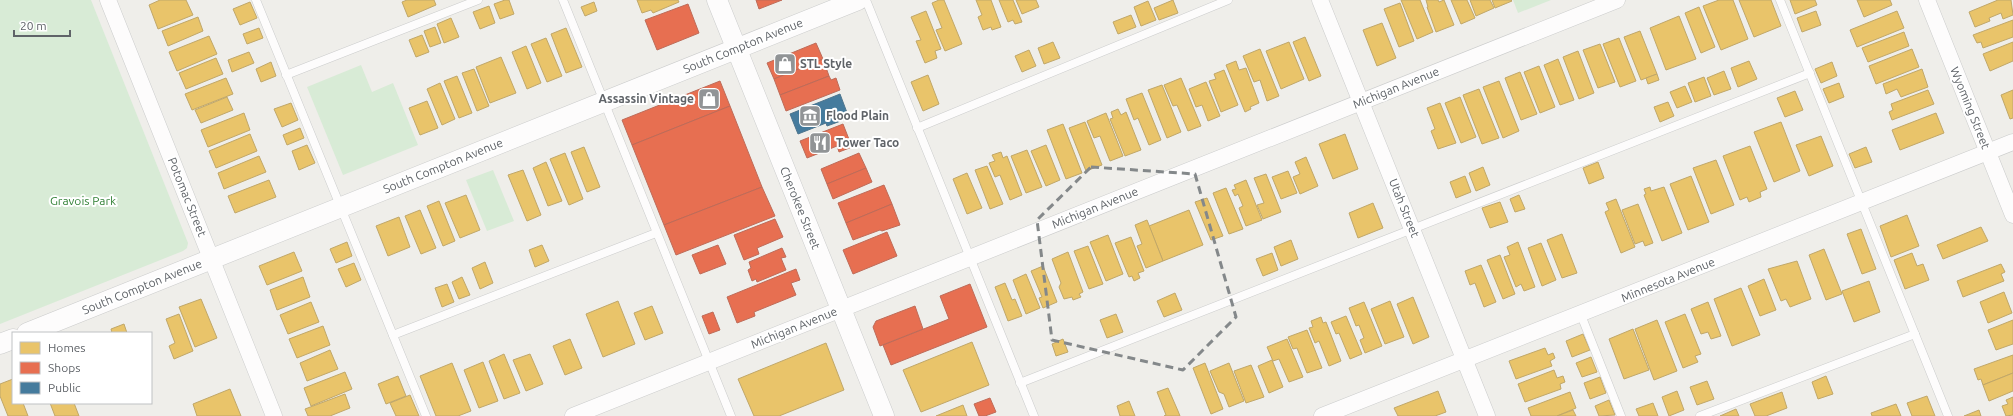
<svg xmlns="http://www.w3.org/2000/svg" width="2013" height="416" viewBox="0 0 2013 416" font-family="Ubuntu,sans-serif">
	<rect width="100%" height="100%" fill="#efeeea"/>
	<g fill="#d8ebd6">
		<path d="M0,0H91L188,243L187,248L183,251L0,324Z"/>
		<path d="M1513,0H1551L1518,13Z"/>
		<path d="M361,65L372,92L393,83L418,145L343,175L307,87Z"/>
		<path d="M493,170L514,221L487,231L466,180Z"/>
	</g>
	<g fill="#e9c46a" stroke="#c0a769">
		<path d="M160,0H186L193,15L158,29L149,5Z"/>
		<path d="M407,0H434L436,5L408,17L402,2Z"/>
		<path d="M505,0H509L514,14L500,19L494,4Z"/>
		<path d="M637,0H678L679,2L653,13L651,10L642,13Z"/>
		<path d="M939,0H944L962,44L945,51L936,30L942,28L932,3Z"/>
		<path d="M976,0H991L1001,27L992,30L991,27L983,30L978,17L982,15Z"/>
		<path d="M999,0H1013L1022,22L1015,24L1013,20L1008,22Z"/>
		<path d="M1016,0H1036L1039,7L1022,14Z"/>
		<path d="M1173,0L1178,13L1159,20L1154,8Z"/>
		<path d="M1401,0H1420L1433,32L1417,39Z"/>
		<path d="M1426,0H1438L1439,2L1444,0L1454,25L1436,32L1427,7H1428Z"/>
		<path d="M1451,0H1467L1475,18L1461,24Z"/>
		<path d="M1470,0H1490L1494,8L1476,16Z"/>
		<path d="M1492,0H1511L1512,1L1495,8Z"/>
		<path d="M1719,0H1733L1748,39L1721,50L1703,6Z"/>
		<path d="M1739,0H1771L1781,26L1754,37Z"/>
		<path d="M1790,0H1815L1817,5L1795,14Z"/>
		<path d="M1857,0H1890L1892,5L1864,17Z"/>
		<path d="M1998,0H2011L2013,15L2003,19L2001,13L1989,18L1990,21L1975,27L1969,12Z"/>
		<path d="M1148,1L1156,20L1141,26L1134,7Z"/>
		<path d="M250,2L257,18L240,25L233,9Z"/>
		<path d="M594,2L597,11L585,16L581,7Z"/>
		<path d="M1400,3L1414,41L1399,47L1384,9Z"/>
		<path d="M489,6L495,23L480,29L473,12Z"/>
		<path d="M1699,7L1715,47L1701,53L1685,13Z"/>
		<path d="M926,11L941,49L935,51L937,58L925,63L916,41L921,40L911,17Z"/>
		<path d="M1816,11L1821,25L1802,32L1797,18Z"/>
		<path d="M1897,11L1904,28L1857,47L1850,30Z"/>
		<path d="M1131,15L1136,27L1118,34L1113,22Z"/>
		<path d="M1679,16L1696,59L1666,70L1650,28Z"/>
		<path d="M198,17L203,31L168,46L162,31Z"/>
		<path d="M451,18L459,37L444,43L437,24Z"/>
		<path d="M2013,20V37L1983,48L1981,42L1977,43L1973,35Z"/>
		<path d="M1382,23L1396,58L1377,66L1363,30Z"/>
		<path d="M435,27L441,43L430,47L424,31Z"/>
		<path d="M259,28L263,38L247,44L243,34Z"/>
		<path d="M566,28L582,67L566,73L551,34Z"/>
		<path d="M1640,31L1657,74L1641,80L1624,37Z"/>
		<path d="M1904,32L1909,46L1868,62L1862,48Z"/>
		<path d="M422,35L429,52L416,57L409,40Z"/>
		<path d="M209,36L217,54L177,71L169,52Z"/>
		<path d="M1305,37L1321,76L1309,81L1293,42Z"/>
		<path d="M546,38L562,76L547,82L531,44Z"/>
		<path d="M1619,38L1636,81L1620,87L1603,44Z"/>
		<path d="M1053,42L1060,58L1044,64L1038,48Z"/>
		<path d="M1289,42L1304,79L1281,89L1266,51Z"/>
		<path d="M2013,42V61L1990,71L1983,54Z"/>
		<path d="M1600,44L1615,82L1598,88L1583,50Z"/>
		<path d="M526,46L541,83L527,89L512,52Z"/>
		<path d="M1260,49L1279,96L1267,101L1260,80L1254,82L1243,56Z"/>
		<path d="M1912,49L1919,67L1876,84L1869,66Z"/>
		<path d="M1029,50L1036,66L1022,72L1015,56Z"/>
		<path d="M1578,51L1594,93L1579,99L1563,57Z"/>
		<path d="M249,52L254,63L232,72L228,60Z"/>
		<path d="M501,57L516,93L490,103L476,67Z"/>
		<path d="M216,58L223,74L186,89L179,73Z"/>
		<path d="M1558,59L1574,100L1560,105L1544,65Z"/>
		<path d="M1236,61L1239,70L1246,68L1259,103L1250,107L1251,109L1245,112L1226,65Z"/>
		<path d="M1749,61L1757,79L1738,87L1731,68Z"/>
		<path d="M271,62L276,76L261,82L256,69Z"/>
		<path d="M1832,62L1837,76L1821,83L1815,69Z"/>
		<path d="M1539,66L1555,107L1540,113L1524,72Z"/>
		<path d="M474,69L489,106L477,111L462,73Z"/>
		<path d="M1922,69L1928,87L1901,97L1897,89L1886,94L1883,84Z"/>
		<path d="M1224,70L1238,105L1221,112L1209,81L1216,79L1214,74Z"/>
		<path d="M1724,71L1731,89L1714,95L1707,78Z"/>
		<path d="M1520,72L1537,114L1521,120L1505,78Z"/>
		<path d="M1657,74L1659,80L1648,84L1646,78Z"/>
		<path d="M928,75L939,104L923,111L911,82Z"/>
		<path d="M457,76L472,113L459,118L444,81Z"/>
		<path d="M1704,77L1711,96L1695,102L1688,83Z"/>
		<path d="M226,78L233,94L192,110L185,94Z"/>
		<path d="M1181,78L1201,126L1188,131L1177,105L1173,106L1164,85Z"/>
		<path d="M1499,81L1519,131L1503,138L1483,87Z"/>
		<path d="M1206,82L1220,116L1208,121L1202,105L1196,107L1189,89Z"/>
		<path d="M440,83L455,119L442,125L427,89Z"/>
		<path d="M1839,83L1844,97L1829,103L1823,89Z"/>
		<path d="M1162,85L1181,132L1167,138L1148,90Z"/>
		<path d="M1685,86L1692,102L1677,108L1670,92Z"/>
		<path d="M1479,89L1499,138L1482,144L1463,95Z"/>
		<path d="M1928,90L1934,104L1892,120L1889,112L1893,110L1891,104Z"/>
		<path d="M2013,90V118L2010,119L2001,95Z"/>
		<path d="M1795,91L1803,110L1785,117L1777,98Z"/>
		<path d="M1142,93L1161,140L1149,145L1138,118L1134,120L1126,99Z"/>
		<path d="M227,97L233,110L201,123L195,110Z"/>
		<path d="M1460,97L1476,137L1461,143L1445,103Z"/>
		<path d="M427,101L438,128L420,135L409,108Z"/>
		<path d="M1668,102L1674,116L1660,122L1654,107Z"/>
		<path d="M291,103L298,120L282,127L274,109Z"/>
		<path d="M1440,103L1456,143L1438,149L1431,131L1435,129L1427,108Z"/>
		<path d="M1118,109L1121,115L1126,112L1141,150L1125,156L1110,119L1113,118L1111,112Z"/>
		<path d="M244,113L250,130L208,147L201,130Z"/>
		<path d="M1106,113L1123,156L1110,161L1100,136L1094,138L1087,121Z"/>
		<path d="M1936,113L1944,133L1900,150L1892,130Z"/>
		<path d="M1085,122L1102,165L1086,171L1069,128Z"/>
		<path d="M1781,122L1800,171L1774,182L1754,132Z"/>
		<path d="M1063,124L1082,173L1066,179L1047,130Z"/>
		<path d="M300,128L304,138L287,145L283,135Z"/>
		<path d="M250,134L257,151L216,168L209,151Z"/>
		<path d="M1345,134L1358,169L1333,179L1319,144Z"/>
		<path d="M1821,136L1833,166L1809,176L1796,145Z"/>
		<path d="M307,145L315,163L299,170L292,151Z"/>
		<path d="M1046,145L1060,180L1046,186L1031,151Z"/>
		<path d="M1750,146L1767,189L1760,192L1761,197L1749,202L1747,197L1740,200L1723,156Z"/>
		<path d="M584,147L600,187L587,192L571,152Z"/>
		<path d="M1866,147L1872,162L1855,168L1849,154Z"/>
		<path d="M1027,150L1042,187L1026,193L1011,156Z"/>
		<path d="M1001,152L1003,158L1007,156L1022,195L1010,200L1000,175L995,177L989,163L995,161L992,155Z"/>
		<path d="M565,153L583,199L569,205L550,159Z"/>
		<path d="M259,156L266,172L224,189L218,173Z"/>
		<path d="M1306,157L1318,186L1300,194L1293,177L1300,174L1295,162Z"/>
		<path d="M1716,160L1734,205L1711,214L1693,168Z"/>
		<path d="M546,162L562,201L548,206L533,168Z"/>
		<path d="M1598,162L1604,178L1589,184L1583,168Z"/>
		<path d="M987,166L1003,204L990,209L975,170Z"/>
		<path d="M1483,167L1490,185L1476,191L1469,173Z"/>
		<path d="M523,170L541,215L527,221L508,175Z"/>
		<path d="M1288,171L1297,193L1281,199L1272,177Z"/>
		<path d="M967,173L982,208L967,214L953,179Z"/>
		<path d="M1266,174L1281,212L1263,219L1257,205L1264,203L1254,178Z"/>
		<path d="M1465,176L1471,192L1456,198L1450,182Z"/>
		<path d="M1691,176L1709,222L1688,230L1670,184Z"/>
		<path d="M269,180L276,197L235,213L228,196Z"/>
		<path d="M1246,180L1262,220L1246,226L1239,208L1243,206L1238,194L1235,196L1232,190L1236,189L1234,185Z"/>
		<path d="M1650,187L1651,191L1664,187L1682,233L1662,241L1644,195L1646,194L1644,189Z"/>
		<path d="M1226,188L1243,229L1229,234L1213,193Z"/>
		<path d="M466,195L480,230L460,238L445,203Z"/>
		<path d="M1519,195L1525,209L1515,212L1510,199Z"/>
		<path d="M1207,198L1223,236L1211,240L1195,202Z"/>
		<path d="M1616,199L1635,247L1621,253L1605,212L1609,210L1606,203Z"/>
		<path d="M439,201L455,241L443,246L427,206Z"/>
		<path d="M1500,202L1508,222L1490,228L1482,208Z"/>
		<path d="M1373,203L1383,228L1358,238L1349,213Z"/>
		<path d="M1638,204L1653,243L1645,246L1643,241L1635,244L1622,210Z"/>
		<path d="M420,210L436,248L421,254L405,216Z"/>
		<path d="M1189,210L1203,245L1163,261L1149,226Z"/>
		<path d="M1907,215L1919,246L1891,257L1880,226Z"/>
		<path d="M399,217L410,247L388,256L376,226Z"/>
		<path d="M1147,220L1163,261L1146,268L1137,246L1142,244L1135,225Z"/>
		<path d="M1981,227L1988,241L1943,259L1937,245Z"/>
		<path d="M1861,229L1876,269L1862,274L1847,234Z"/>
		<path d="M1562,234L1577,273L1562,278L1547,240Z"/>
		<path d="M1108,235L1123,274L1106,281L1090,242Z"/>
		<path d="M1131,237L1144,271L1138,273L1140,278L1134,281L1132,276L1129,277L1115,243Z"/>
		<path d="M1291,240L1298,259L1281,266L1274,247Z"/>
		<path d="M347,242L352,256L336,263L330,249Z"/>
		<path d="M1518,242L1535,287L1524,291L1521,284L1516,287L1504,257L1510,255L1507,247Z"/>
		<path d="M1541,243L1556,280L1542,286L1528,248Z"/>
		<path d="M542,245L549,261L535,267L529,250Z"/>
		<path d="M1088,246L1103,284L1089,289L1074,251Z"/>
		<path d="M1824,249L1842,294L1826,300L1809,255Z"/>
		<path d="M294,252L302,271L267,285L259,266Z"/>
		<path d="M1068,252L1083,292L1079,294L1081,297L1073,300L1072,297L1064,299L1059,287L1061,283L1052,259Z"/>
		<path d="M1272,253L1278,270L1263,276L1256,259Z"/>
		<path d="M1912,253L1917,266L1923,264L1929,280L1905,289L1894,260Z"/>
		<path d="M1500,255L1515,294L1503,299L1487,260Z"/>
		<path d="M1797,261L1811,299L1790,307L1786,299L1781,301L1768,269Z"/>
		<path d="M485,262L493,283L480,289L472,268Z"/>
		<path d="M354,263L361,280L346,287L338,269Z"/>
		<path d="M2001,264L2005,272L2001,274L2004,281L1963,297L1957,281Z"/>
		<path d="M1481,265L1496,302L1484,307L1475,283L1470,285L1465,271Z"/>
		<path d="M1043,266L1057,302L1043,308L1039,298L1042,297L1031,271Z"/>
		<path d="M1026,274L1040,308L1026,314L1013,280Z"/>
		<path d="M303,277L310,297L277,310L270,290Z"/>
		<path d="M462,277L470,295L459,299L452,282Z"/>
		<path d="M1764,279L1776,310L1760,316L1748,286Z"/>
		<path d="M1869,281L1880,312L1854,322L1842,291Z"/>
		<path d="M1005,283L1012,300L1015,299L1022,316L1008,321L995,287Z"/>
		<path d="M447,284L454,302L442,307L435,288Z"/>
		<path d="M1741,288L1760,335L1732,346L1714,299Z"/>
		<path d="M2004,292L2012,313L1988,323L1980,302Z"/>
		<path d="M1175,293L1182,310L1164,317L1157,301Z"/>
		<path d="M1413,297L1429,337L1413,344L1397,304Z"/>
		<path d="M201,299L217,338L195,347L179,307Z"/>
		<path d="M618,301L635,344L603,357L586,314Z"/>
		<path d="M1390,301L1404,337L1385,344L1371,309Z"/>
		<path d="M311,302L319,322L288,334L280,315Z"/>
		<path d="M1364,302L1382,346L1365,353L1360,340L1364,338L1359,325L1356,326L1349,308Z"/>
		<path d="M1708,302L1721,336L1711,339L1708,332L1701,334L1691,309Z"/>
		<path d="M652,306L663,333L645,340L634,313Z"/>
		<path d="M179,314L193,351L174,359L169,346L175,343L166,319Z"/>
		<path d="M1116,314L1123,332L1107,338L1100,320Z"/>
		<path d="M1685,314L1701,354L1695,356L1698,362L1683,368L1665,322Z"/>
		<path d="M1346,316L1362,354L1350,359L1339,333L1336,334L1331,322Z"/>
		<path d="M1321,317L1323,323L1326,322L1341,361L1329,366L1319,341L1315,343L1309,328L1313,327L1311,321Z"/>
		<path d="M1657,320L1677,371L1654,380L1635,329Z"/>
		<path d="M2013,320V344L1996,350L1988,330Z"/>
		<path d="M124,324L127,333H112L111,329Z"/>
		<path d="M323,326L330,345L297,358L289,339Z"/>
		<path d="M1633,329L1649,370L1624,379L1609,339Z"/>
		<path d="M1307,330L1322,368L1307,373L1297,348L1293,349L1288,337Z"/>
		<path d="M1583,334L1590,350L1572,357L1566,341Z"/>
		<path d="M570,339L582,368L565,375L553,346Z"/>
		<path d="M1063,339L1068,352L1056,356L1052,344Z"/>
		<path d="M1287,339L1303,377L1289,382L1279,359L1273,361L1267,347Z"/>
		<path d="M972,342L989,385L921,412L903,370Z"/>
		<path d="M826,343L844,390L779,416H754L738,379Z"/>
		<path d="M1545,348L1548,355L1553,353L1555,358L1550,361L1552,366L1516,379L1509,361Z"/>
		<path d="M330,350L338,369L307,381L300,363Z"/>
		<path d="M504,354L520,393L504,399L489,361Z"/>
		<path d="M530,354L543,384L526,391L513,360Z"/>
		<path d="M2013,355V373L1983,385L1981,379L1978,380L1974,369Z"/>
		<path d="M1591,357L1597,372L1582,377L1576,363Z"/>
		<path d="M1272,360L1283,387L1269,393L1258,366Z"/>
		<path d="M483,362L498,401L479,408L464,370Z"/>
		<path d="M452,363L471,411L458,416H436L420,376Z"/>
		<path d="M1205,363L1223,409L1211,414L1193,368Z"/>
		<path d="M1229,363L1244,401L1229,407L1224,394L1219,392L1210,371Z"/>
		<path d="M1251,365L1264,397L1246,403L1234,371Z"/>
		<path d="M1554,370L1557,378L1563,376L1565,382L1560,384L1561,389L1525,402L1518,384Z"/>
		<path d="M345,372L352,389L311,406L304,388Z"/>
		<path d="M2013,373V391L1989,401L1983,385Z"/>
		<path d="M398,376L406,396L386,404L378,384Z"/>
		<path d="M1826,376L1833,394L1818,399L1812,382Z"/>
		<path d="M1600,377L1606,393L1590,399L1584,383Z"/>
		<path d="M13,379V403H23L28,416H8L0,396V384Z"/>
		<path d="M1707,381L1714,399L1697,405L1690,387Z"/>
		<path d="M1168,388L1178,411L1180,416H1164L1166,415L1157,392Z"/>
		<path d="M230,389L241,416H197L193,404Z"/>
		<path d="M1438,391L1446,412L1435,416H1398L1394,408Z"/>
		<path d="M1677,391L1684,410L1669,416L1662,397Z"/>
		<path d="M1570,392L1576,408L1557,416H1531L1528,408Z"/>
		<path d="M1782,392L1787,408L1766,416H1755L1750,404Z"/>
		<path d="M345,394L350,408L330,416H308L305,409Z"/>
		<path d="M410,395L419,416H396L390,403Z"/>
		<path d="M1927,396L1935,416H1912L1907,403Z"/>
		<path d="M2013,397V415L2006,416L2002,406L2008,404L2006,400Z"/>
		<path d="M1609,400L1615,415L1599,416L1595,406Z"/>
		<path d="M1129,401L1135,416H1120L1117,406Z"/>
		<path d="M50,403H74L79,416H55Z"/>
		<path d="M1653,403L1658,416H1639L1636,409Z"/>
		<path d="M1896,404L1901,416H1872L1871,413Z"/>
		<path d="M963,405L967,416H936Z"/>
		<path d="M1736,409L1739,416H1720Z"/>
		<path d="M1573,410L1576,416H1557Z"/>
		<path d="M1979,410L1981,416H1964Z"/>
	</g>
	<g fill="#e76f51" stroke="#be6b58">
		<path d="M756,0H782L759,9Z"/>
		<path d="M688,4L699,33L657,50L645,20Z"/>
		<path d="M816,43L823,59L774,79L767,63Z"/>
		<path d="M823,59L829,76L780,95L774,79Z"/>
		<path d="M829,76L831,80L836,78L840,90L786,111L780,95Z"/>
		<path d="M720,81L730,106L632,145L622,120Z"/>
		<path d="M730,106L762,187L664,225L632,145Z"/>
		<path d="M843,124L852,147L839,152L837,146L807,158L800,141Z"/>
		<path d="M859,153L866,168L827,184L821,169Z"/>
		<path d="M866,168L872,182L833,199L827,184Z"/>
		<path d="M884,185L892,204L846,223L838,203Z"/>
		<path d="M762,187L775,216L676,255L664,225Z"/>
		<path d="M892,204L900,225L882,231L880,230L853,240L846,223Z"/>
		<path d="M775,219L783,237L757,248L759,254L744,260L734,235Z"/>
		<path d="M887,232L897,256L853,274L843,250Z"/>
		<path d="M718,245L726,264L700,274L692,255Z"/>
		<path d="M782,248L786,257L781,258L786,270L757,282L756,279L752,281L748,270L751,268L749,262Z"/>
		<path d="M796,269L800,280L791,283L796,295L754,312L755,316L737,323L727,297Z"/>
		<path d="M970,284L987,327L891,365L883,345L949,319L940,296Z"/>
		<path d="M915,306L923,329L880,346L873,327L876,321Z"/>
		<path d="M713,312L720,330L709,334L702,316Z"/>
		<path d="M990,398L996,412L985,416H979L974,404Z"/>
	</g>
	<path fill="#457b9d" stroke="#4d748d" d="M840,94L849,118L827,126L826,123L798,134L790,114Z"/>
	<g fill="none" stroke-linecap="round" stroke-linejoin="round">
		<g stroke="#cbcccc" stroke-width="9">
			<g id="service">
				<path d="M256,0L426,416"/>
				<path d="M563,0L731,416"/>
				<path d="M866,0L1034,416"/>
				<path d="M1780,0L1948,416"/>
				<path d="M286,75L478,0"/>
				<path d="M917,128L1228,0"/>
				<path d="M1581,315L1621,416"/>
				<path d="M393,335L656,233"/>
				<path d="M1020,383L1810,73"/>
				<path d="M1700,416L1915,334"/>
			</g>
		</g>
		<g stroke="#cbcccc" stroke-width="17">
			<g id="minor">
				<path d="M108,0L274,416"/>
				<path d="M1320,0L1487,416"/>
				<path d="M1927,0L2013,215"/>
				<path d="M573,416L1617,0"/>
				<path d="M1322,416L2013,142"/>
			</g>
		</g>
		<g stroke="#cbcccc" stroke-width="21">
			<g id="tertiary">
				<path d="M717,0L884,416"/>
				<path d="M27,333L858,0"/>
				<path d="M0,344L13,339"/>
			</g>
		</g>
		<use href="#service" stroke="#fdfcfc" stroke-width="8"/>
		<use href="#minor" stroke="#fdfcfc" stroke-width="16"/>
		<use href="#tertiary" stroke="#fdfcfc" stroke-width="20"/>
	</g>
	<path fill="none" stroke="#84888a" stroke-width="3" stroke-dasharray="8 5" stroke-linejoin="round" d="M1091,167L1195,174L1236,317L1183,370L1052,340L1037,220Z"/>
	<defs>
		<g id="shop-square" transform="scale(1.15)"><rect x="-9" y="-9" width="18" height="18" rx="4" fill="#919496" stroke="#fff"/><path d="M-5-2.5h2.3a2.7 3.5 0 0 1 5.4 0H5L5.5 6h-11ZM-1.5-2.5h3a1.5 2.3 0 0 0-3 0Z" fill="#fff"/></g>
		<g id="museum-square" transform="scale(1.15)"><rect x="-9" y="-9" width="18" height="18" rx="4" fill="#919496" stroke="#fff"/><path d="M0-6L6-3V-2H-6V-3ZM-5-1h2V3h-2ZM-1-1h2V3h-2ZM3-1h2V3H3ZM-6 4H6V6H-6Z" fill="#fff"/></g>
		<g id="restaurant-square" transform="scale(1.15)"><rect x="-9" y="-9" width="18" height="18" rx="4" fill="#919496" stroke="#fff"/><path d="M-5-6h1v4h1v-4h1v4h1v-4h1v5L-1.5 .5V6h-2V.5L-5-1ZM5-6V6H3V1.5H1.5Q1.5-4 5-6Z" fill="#fff"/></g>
	</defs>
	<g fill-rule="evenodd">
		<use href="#shop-square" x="785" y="64"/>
		<use href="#shop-square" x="709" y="99"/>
		<use href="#museum-square" x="810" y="116"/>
		<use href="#restaurant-square" x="820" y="143"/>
	</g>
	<g text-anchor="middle" stroke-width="4" stroke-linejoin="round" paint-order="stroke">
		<g font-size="12" fill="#5f6368" stroke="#fff">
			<text transform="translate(743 46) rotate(-22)" y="4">South Compton Avenue</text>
			<text transform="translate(1396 88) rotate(-22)" y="4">Michigan Avenue</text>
			<text transform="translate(1970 108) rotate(68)" y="4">Wyoming Street</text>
			<text transform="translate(443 166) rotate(-22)" y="4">South Compton Avenue</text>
			<text transform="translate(187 197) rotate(68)" y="4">Potomac Street</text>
			<text transform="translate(800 208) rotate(68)" y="4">Cherokee Street</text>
			<text transform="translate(1095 208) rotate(-22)" y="4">Michigan Avenue</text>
			<text transform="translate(1404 208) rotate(68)" y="4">Utah Street</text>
			<text transform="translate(1668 280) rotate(-22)" y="4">Minnesota Avenue</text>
			<text transform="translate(142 287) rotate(-22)" y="4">South Compton Avenue</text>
			<text transform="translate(794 328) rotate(-22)" y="4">Michigan Avenue</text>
		</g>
		<g font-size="12" font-weight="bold" fill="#5f6368" stroke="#fff" text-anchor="start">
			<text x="800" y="68">STL Style</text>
			<text x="694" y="103" text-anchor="end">Assassin Vintage</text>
			<text x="826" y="120">Flood Plain</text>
			<text x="836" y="147">Tower Taco</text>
		</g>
		<g font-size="12" fill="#348238" stroke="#fff">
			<text x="83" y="205">Gravois Park</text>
		</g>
	</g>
	<rect x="12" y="332" width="140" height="72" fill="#ffffff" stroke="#bfc1c3"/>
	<rect x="20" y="342" width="20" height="12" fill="#e9c46a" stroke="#bfc1c3"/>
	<text x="48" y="352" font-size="12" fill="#5f6368">Homes</text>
	<rect x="20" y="362" width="20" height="12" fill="#e76f51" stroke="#bfc1c3"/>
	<text x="48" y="372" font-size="12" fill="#5f6368">Shops</text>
	<rect x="20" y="382" width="20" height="12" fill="#457b9d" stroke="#bfc1c3"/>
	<text x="48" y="392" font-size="12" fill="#5f6368">Public</text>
	<path d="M14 30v6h56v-6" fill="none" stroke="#5f6368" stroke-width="2"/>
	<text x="20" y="30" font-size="12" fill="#5f6368" stroke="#ffffff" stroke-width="3" paint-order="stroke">20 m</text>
</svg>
